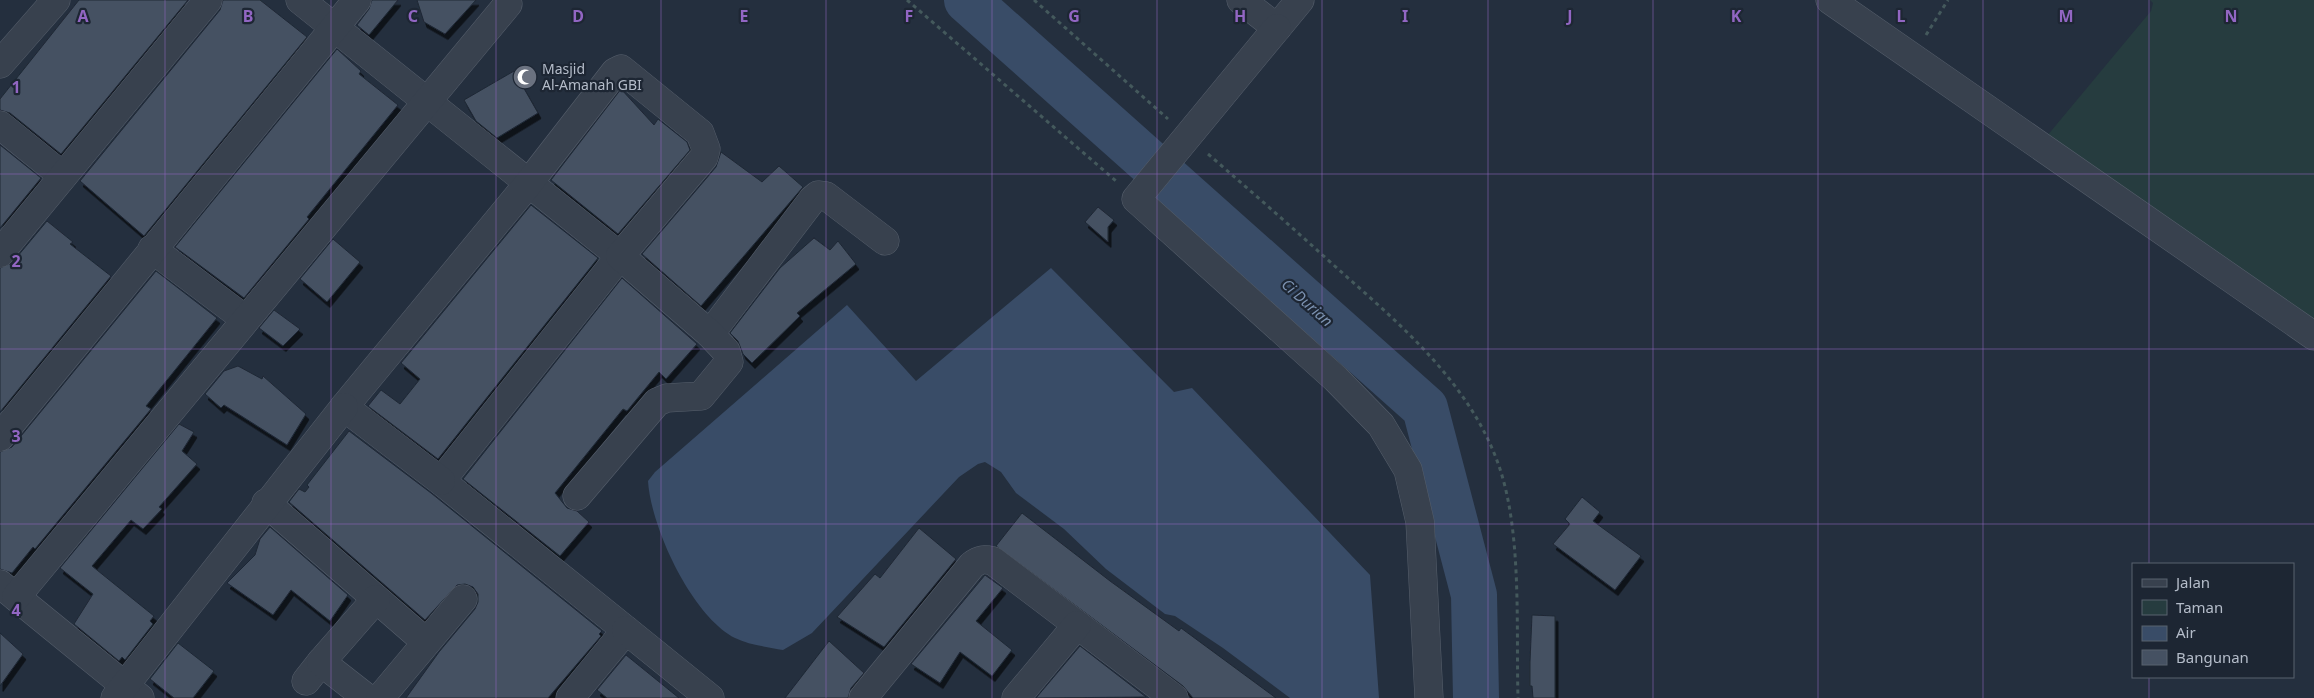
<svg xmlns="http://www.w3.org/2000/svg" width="2314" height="698" viewBox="0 0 2314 698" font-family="'Noto Sans',sans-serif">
	<defs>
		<filter id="shadow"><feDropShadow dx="3" dy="5.5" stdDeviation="0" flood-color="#0009"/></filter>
	</defs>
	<rect width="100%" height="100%" fill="#242f3e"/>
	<path fill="#263c3f" d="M2150,0H2314V324L2047,136L2151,11L2153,3Z"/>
	<path fill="#394c67" d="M1051,268L1174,392L1192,388L1370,575L1379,698H1290L1223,648L1175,616L1165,614L1106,569L1064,529L1016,493L1001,472L985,462L978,464L959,477L812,633L783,650C768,647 749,645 735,638C692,616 651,528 648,481L655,472L847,305L916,381Z"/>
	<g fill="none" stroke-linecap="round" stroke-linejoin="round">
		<path stroke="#394c67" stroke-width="46" d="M967,0L1425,408L1474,595L1476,698"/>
	</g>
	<g fill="#455162" stroke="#1f2835" filter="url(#shadow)">
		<path d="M79,0H188L61,154L10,113L0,110V99Z"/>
		<path d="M223,0H260L307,37L144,236L80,181L220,10Z"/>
		<path d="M372,0H398L369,35L357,25L369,9Z"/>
		<path d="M417,0H476L445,34L424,22Z"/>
		<path d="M337,49L361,71L359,74L398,105L307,217L309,219L244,298L175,247Z"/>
		<path d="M514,71L538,113L497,138L476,121L464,100Z"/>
		<path d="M621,89L654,125L658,119L687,142L690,150L618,234L551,180Z"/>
		<path d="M0,145L41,178L0,228Z"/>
		<path d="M721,152L762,182L779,166L803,187L701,306L642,254L716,167Z"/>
		<path d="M531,205L598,258L438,459L368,406L381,390L400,404L420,379L401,363Z"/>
		<path d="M1098,207L1114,220L1108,227V242L1085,222Z"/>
		<path d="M47,221L73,242L70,244L111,276L0,412V268L12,263Z"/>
		<path d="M814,238L830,250L838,241L856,264L797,313L800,316L752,363L743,354L738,341L730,333L780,268Z"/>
		<path d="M333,239L360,262L327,302L300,279Z"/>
		<path d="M156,271L217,318L146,406L151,409L35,549L33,547L12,573L0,569V452L12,447Z"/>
		<path d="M622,278L697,344L666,379L659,372L627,411L623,409L555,493L567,508L577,511L589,522L560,556L463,479Z"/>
		<path d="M274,310L300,329L283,346L259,328Z"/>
		<path d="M238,366L262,379L263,376L306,414L287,445L224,405L221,408L205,394L224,371Z"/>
		<path d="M179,424L194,432L182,451L197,464L159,507L162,509L143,529L131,520L92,566L154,616L150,621L153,624L125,660L122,657L119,661L74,624L93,594L60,568Z"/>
		<path d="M349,431L431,493L602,631L599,634L601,636L548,698H406L439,652L475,609L478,602V594L473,587L465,584L457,585L425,620L289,502L299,489L305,492L309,487L307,485Z"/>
		<path d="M1582,497L1600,512L1593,521L1641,556L1615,590L1553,544L1570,524L1565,519Z"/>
		<path d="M1022,513L1110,581L1179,631L1181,628L1276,698H1193L1183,686L996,546Z"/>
		<path d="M270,527L348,595L330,621L291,590L273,615L227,583L255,555L260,539Z"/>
		<path d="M919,528L956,559L884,647L837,617L875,574L880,578Z"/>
		<path d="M985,575L1003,588L976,621L1012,650L992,676L960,652L940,683L911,664Z"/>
		<path d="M1532,615L1555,616V698H1533L1532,686H1530V662Z"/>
		<path d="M0,633L23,654L0,686Z"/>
		<path d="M829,641L864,673L851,688L848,698H785Z"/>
		<path d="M178,643L214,671L193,698H174L150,679Z"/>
		<path d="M1080,646L1146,697L1036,698Z"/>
		<path d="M626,655L679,698H607L597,690Z"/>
	</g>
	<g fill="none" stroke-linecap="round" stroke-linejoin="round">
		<g stroke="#565f6c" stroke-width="29">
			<g id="minor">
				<path d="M300,0L620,256L441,481L626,630L570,698"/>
				<path d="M1241,0L1277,28L1300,0"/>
				<path d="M1830,0L2314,336"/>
				<path d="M1277,28L1136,199L1336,379L1381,425L1408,470L1420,522L1429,698"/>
				<path d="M0,64L56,0"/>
				<path d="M0,125L63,176"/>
				<path d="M152,249L245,319"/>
				<path d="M0,253L208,0"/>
				<path d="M710,334L812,200L818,195L826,196L885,241"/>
				<path d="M0,437L357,0"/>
				<path d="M441,481L344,407L528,184L615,72L621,69L700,133L706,149L704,157L620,256L710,334L726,351L729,362L701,396L667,398L657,402L577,496"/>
				<path d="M266,503L426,642"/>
				<path d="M0,584L140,698"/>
				<path d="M16,597L508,4"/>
				<path d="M626,630L710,698"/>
				<path d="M306,681L321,662"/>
				<path d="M115,698L344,407"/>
				<path d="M367,698L321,662L376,599"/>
				<path d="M380,698L463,599"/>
				<path d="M863,698L972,565C980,559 984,559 993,561L1174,698"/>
				<path d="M1016,698L1077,625"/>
			</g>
		</g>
		<g stroke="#44595c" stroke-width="3" stroke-dasharray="4 4" stroke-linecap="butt">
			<path d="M907,0L1116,181"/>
			<path d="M1034,0L1168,119"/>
			<path d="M1926,35L1948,0"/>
			<path d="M1208,154C1252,192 1295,230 1338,269C1402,326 1472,385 1500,469C1522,536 1516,628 1518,698"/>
		</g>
		<use href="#minor" stroke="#38414e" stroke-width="28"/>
	</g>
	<path fill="none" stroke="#9266c3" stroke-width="1" stroke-opacity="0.55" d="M165,0V698M331,0V698M496,0V698M661,0V698M826,0V698M992,0V698M1157,0V698M1322,0V698M1488,0V698M1653,0V698M1818,0V698M1983,0V698M2149,0V564M0,174H2314M0,349H2314M0,524H2314M2149,677V698"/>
	<defs>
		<g id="mosque-disc" transform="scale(1.25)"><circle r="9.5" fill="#6b7280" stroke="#1d2633"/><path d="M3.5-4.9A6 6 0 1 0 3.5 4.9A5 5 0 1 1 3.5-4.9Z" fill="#fff"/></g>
	</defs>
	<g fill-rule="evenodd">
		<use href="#mosque-disc" x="525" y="77"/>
	</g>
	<g text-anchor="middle" stroke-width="4.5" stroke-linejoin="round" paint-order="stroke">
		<g font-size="14" fill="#b4bcc9" stroke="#1d2633" text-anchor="start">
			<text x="542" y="74">Masjid<tspan x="542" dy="16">Al-Amanah GBI</tspan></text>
		</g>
		<g font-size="15" font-style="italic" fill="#7c92b1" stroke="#1d2633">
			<text transform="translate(1307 303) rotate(42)" y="5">Ci Durian</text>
		</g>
	</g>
	<g font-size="16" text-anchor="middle" font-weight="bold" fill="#9266c3" stroke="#1d2633" stroke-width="4.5" stroke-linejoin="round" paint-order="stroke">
		<text x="83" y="22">A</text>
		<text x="248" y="22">B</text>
		<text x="413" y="22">C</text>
		<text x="578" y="22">D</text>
		<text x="744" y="22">E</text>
		<text x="909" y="22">F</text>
		<text x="1074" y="22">G</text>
		<text x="1240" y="22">H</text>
		<text x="1405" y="22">I</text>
		<text x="1570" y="22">J</text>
		<text x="1736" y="22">K</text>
		<text x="1901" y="22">L</text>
		<text x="2066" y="22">M</text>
		<text x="2231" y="22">N</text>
		<text x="16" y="93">1</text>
		<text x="16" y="267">2</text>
		<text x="16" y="442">3</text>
		<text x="16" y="616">4</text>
	</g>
	<rect x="2132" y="563" width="162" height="115" fill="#1d2633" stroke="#59626f"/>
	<rect x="2142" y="579" width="25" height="8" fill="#38414e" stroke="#59626f"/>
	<text x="2176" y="588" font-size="15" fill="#b4bcc9">Jalan</text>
	<rect x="2142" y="600" width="25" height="15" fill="#263c3f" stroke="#59626f"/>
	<text x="2176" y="613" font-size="15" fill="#b4bcc9">Taman</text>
	<rect x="2142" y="626" width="25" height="15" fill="#394c67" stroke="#59626f"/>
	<text x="2176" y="638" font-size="15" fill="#b4bcc9">Air</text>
	<rect x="2142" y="650" width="25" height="15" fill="#455162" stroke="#59626f"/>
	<text x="2176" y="663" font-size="15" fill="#b4bcc9">Bangunan</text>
</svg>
